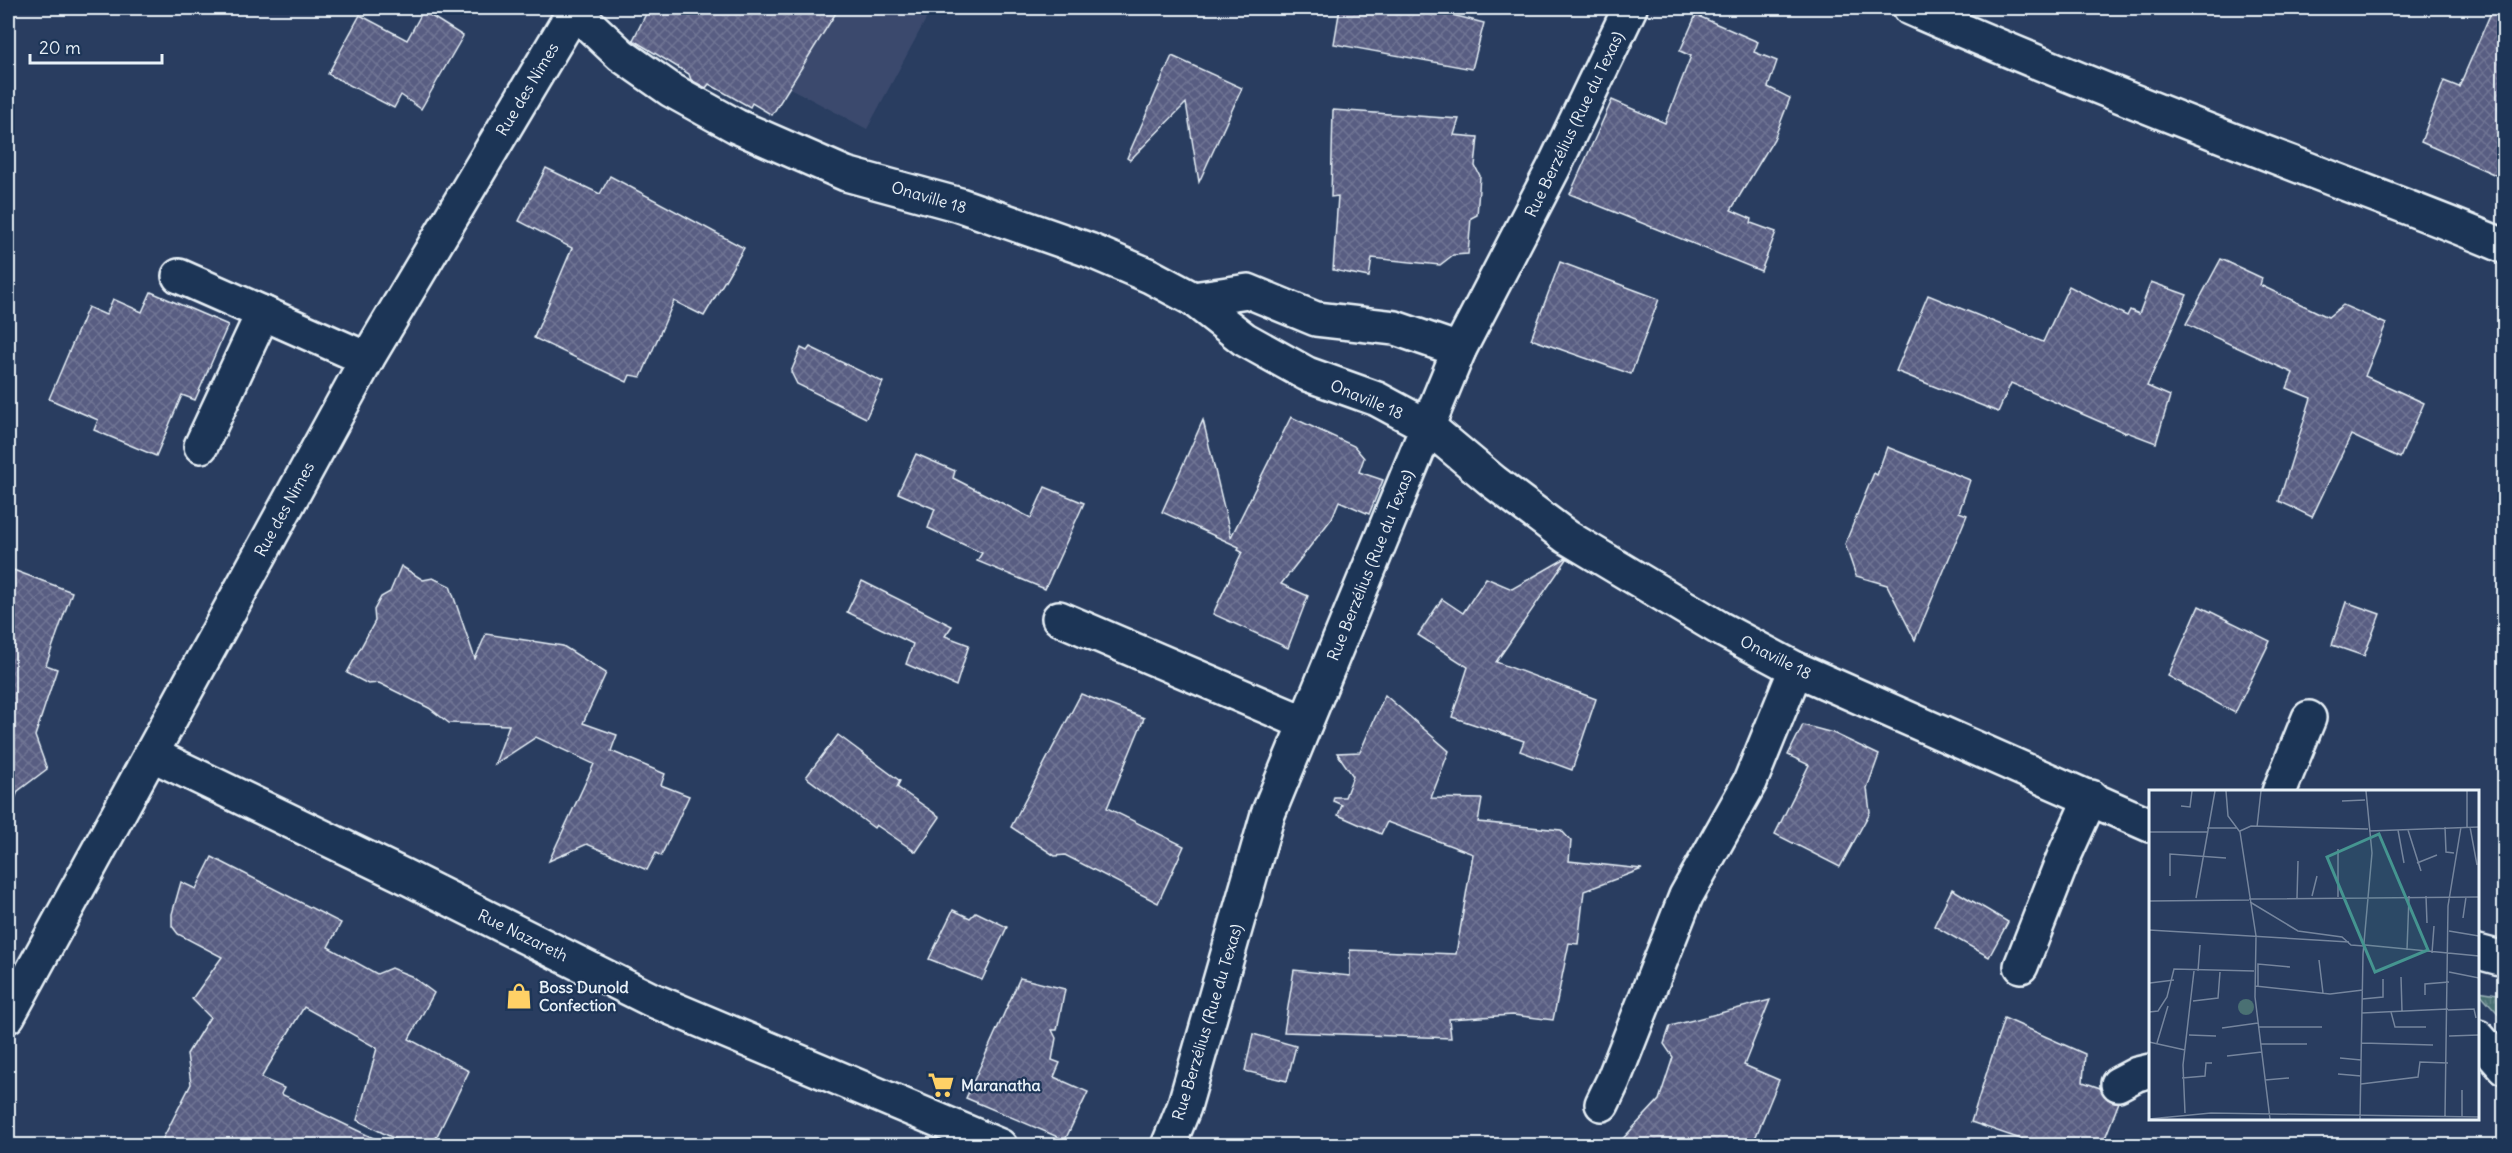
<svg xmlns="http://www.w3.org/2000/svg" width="2512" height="1153" viewBox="0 0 2512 1153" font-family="Delius,sans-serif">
	<defs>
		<pattern id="park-tufts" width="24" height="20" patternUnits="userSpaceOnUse" patternTransform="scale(1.5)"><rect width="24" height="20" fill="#4a7073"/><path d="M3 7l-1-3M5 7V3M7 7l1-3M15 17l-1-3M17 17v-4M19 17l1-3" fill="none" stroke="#648588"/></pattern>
		<pattern id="building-cross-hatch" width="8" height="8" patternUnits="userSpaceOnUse" patternTransform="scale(1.5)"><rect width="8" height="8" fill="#585d82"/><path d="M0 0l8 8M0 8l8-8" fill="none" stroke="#707594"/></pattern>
	</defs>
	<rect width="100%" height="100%" fill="#293d60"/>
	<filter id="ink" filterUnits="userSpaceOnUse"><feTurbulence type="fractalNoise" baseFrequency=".0167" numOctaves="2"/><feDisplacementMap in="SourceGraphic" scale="12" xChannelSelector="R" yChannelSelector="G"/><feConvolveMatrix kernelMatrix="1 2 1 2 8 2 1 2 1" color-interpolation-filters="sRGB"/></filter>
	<g filter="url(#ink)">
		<path fill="#3b4a6d" d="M639,8H932L867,129Z"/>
		<path fill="url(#park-tufts)" stroke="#99b0b6" stroke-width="1.5" d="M2478,991L2504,995V1020Z"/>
		<g fill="url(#building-cross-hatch)" stroke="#e8f1f8" stroke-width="1.5">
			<path d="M649,8H839L772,115L752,103L750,107L709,84L706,88L691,80L689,74L633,40Z"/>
			<path d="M1340,8H1394L1432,15L1433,10L1484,23L1472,69L1334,44Z"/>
			<path d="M2493,8H2505V179L2421,142L2444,81L2459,87Z"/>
			<path d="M423,11L463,36L421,109L401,95L394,108L328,74L360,15L407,40Z"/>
			<path d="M1696,15L1758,42L1754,52L1777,61L1768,87L1790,98L1774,139L1731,210L1752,219L1751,223L1776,232L1761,271L1570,194L1612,100L1665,123L1691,56L1680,51Z"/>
			<path d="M1172,56L1242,88L1199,182L1186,103L1130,160L1127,158Z"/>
			<path d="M1333,110L1459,119L1454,135L1478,137L1475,166L1480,176L1477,215L1471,218L1468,254L1453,255L1440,265L1372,258L1369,277L1333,270L1338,196L1331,197Z"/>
			<path d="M546,168L600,194L610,176L744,248L704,316L674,301L641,377L630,375L627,382L534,338L572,248L519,221Z"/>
			<path d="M2221,259L2262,278L2260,285L2328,317L2343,305L2386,324L2365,376L2424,403L2400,458L2351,435L2312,517L2279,501L2311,398L2287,388L2293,373L2186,324Z"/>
			<path d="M1560,262L1659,299L1631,374L1531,339Z"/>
			<path d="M2151,282L2187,295L2147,386L2170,396L2156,443L2127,432L2126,433L2011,383L1998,412L1896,371L1928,295L2043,342L2069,286L2127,316L2130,310L2139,314Z"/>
			<path d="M151,292L228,325L195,400L182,395L156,456L94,430L98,420L49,399L88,307L106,315L113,299L142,312Z"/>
			<path d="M810,347L883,382L866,418L797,384L791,372L801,348L807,351Z"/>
			<path d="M1291,417L1354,446L1364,458L1359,472L1383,480L1369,514L1339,501L1332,518L1281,584L1308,596L1288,648L1213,614L1242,552L1238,550L1239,547L1162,512L1203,420L1231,537Z"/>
			<path d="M1887,447L1970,480L1959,512L1967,515L1915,640L1887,585L1856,576L1845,544L1874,473L1877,475Z"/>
			<path d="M916,454L955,471L953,478L1031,518L1045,487L1084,503L1045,589L977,561L982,553L928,528L935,509L898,493Z"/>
			<path d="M1566,558L1567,559L1496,662L1596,699L1572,770L1520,751L1524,741L1452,717L1468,667L1418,635L1442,599L1463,613L1486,578L1512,589Z"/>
			<path d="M401,566L423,580L433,578L450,586L475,659L486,634L563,646L606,673L583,723L617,735L611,751L665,774L661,785L689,796L661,856L656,853L647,870L587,844L549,861L594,764L536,737L495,764L509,725L449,723L429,708L379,683L368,684L347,673L375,621L374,610L381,597L390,592Z"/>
			<path d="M8,568L72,592L46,665L57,669L35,736L47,769L18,791L15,799H8Z"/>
			<path d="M862,581L952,626L945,636L969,645L956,686L906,664L913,644L847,612Z"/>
			<path d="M2346,602L2380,614L2364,656L2332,645Z"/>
			<path d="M2199,606L2270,641L2235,713L2168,676Z"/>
			<path d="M1081,694L1144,718L1107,808L1184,846L1158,903L1065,855L1055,856L1011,827Z"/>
			<path d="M1385,695L1449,751L1431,798L1482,799L1478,822L1561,830L1571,841L1569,861L1642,869L1584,891L1578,944L1569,943L1553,1020L1513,1015L1449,1019L1451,1038L1284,1032L1294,970L1350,976V950L1456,954L1473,854L1387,822L1381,834L1338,815L1342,805L1333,801L1334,797H1345L1353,776L1337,753L1360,752Z"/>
			<path d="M1803,725L1833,733L1879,755L1867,788L1870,812L1840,867L1775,834L1809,765L1788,755Z"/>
			<path d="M838,735L900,781L897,787L940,817L916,852L876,825L874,828L806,777Z"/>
			<path d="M212,857L341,923L328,947L377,974L391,968L411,976L434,993L409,1039L469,1071L432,1146H409L357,1120L377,1048L304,1007L261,1078L284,1088L281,1094L390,1146H159L191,1084L187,1054L210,1017L192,999L222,957L178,934L172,926V914L181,882L196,889Z"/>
			<path d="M1952,889L2008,922L1989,957L1934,926Z"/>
			<path d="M953,910L970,918L976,912L1007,927L982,980L929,959Z"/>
			<path d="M1020,978L1065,989L1057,1030H1052L1056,1038L1052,1060L1060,1063L1054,1077L1088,1092L1065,1140L966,1098Z"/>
			<path d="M1770,1000L1744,1065L1779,1080L1752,1146H1616L1659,1100L1673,1057L1664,1044L1670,1026Z"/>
			<path d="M2004,1018L2085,1054L2083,1082L2100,1088L2108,1099L2119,1102L2102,1146H2041L1971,1122Z"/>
			<path d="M1253,1034L1296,1046L1287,1081L1245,1071Z"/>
		</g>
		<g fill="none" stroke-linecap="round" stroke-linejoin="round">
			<g stroke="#e8f1f8" stroke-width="38">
				<g id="minor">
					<path d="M571,8L621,55L671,90L736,126L846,174L960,205L1089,250L1150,276L1193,299L1244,339L1307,374L1377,399L1427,426L1494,482L1567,537L1719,628L1796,669L2150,825"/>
					<path d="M1910,8C2037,64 2167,115 2297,165C2366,192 2436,217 2504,246"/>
					<path d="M179,276L263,313L201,446"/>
					<path d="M1193,299L1248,291L1316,319L1395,328L1459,350"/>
					<path d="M263,313L367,359"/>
					<path d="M1059,618L1305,723"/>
					<path d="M151,754L402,875L650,999L1000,1146"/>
					<path d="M2279,792L2309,718"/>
					<path d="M2478,952L2504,959"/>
					<path d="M2021,966L2065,854L2091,797"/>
					<path d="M8,1016L367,359L574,11"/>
					<path d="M2478,1037L2504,1067"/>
					<path d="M2118,1084L2137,1074L2150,1071"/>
					<path d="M1602,1104L1613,1081L1686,896L1750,782L1796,669"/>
					<path d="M1168,1146L1184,1107L1268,814L1459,350L1553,169L1630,8"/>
				</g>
			</g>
			<use href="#minor" stroke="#1d3557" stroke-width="33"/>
		</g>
	</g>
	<defs>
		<g id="shop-bare" transform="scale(2.07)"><path d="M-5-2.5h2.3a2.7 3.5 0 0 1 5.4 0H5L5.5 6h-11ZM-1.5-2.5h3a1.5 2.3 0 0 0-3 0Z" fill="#ffd166" stroke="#1d3557" stroke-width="2.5" paint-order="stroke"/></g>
		<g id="supermarket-bare" transform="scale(2.07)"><path d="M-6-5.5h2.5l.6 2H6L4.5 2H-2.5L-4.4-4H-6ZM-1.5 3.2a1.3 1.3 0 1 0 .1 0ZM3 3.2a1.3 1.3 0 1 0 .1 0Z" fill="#ffd166" stroke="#1d3557" stroke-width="2.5" paint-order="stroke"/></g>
	</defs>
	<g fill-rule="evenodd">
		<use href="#shop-bare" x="519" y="996"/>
		<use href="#supermarket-bare" x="941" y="1085"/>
	</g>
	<g text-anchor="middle" stroke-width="4.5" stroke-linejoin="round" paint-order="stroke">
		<g font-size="16" fill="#e8f1f8" stroke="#1d3557">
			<text transform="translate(527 89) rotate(-59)" y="6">Rue des Nimes</text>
			<text transform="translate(1574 124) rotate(-64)" y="6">Rue Berzélius (Rue du Texas)</text>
			<text transform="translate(929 197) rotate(16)" y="6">Onaville 18</text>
			<text transform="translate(1367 399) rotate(23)" y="6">Onaville 18</text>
			<text transform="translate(284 509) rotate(-61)" y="6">Rue des Nimes</text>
			<text transform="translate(1370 565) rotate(-68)" y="6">Rue Berzélius (Rue du Texas)</text>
			<text transform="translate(1776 657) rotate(27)" y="6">Onaville 18</text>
			<text transform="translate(523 935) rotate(26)" y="6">Rue Nazareth</text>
			<text transform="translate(1207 1022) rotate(-73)" y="6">Rue Berzélius (Rue du Texas)</text>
		</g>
		<g font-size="16" font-weight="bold" fill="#e8f1f8" stroke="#1d3557" text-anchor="start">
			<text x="539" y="993">Boss Dunold<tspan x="539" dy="18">Confection</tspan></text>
			<text x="961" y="1091">Maranatha</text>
		</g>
	</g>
	<g transform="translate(2149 790)">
		<rect width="330" height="330" fill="#293d60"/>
		<path d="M89 217a8 8 0 1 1 16 0a8 8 0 1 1-16 0Z" fill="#4a7073"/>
		<path fill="none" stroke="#75859d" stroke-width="1.5" d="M77,1L79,26L91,42L107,146L106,207L121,329M318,1V37M193,11L216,10M32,16L41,17L43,1M108,37L112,1M296,37L297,62L305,63M321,37L328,75M58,38H88M249,40L255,73M259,40L272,81M91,41L102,36L219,39M220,41L330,37M0,42H58M189,59V107M268,73L288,65M21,86V64L77,68M163,106L168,86M277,106L278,133M47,108L66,1M148,108L149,71M100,109L330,107M0,111L100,110M101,112L149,141L193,147L202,155L215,156M314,128L317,107M0,140L200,152M300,141L330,146M216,155L330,166M258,160L260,106M283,163L285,136M170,170L174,203M49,181L51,155M300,182L330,188M252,187L253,221M1,193L25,190M106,196L181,204L214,200M109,197V174L141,177M276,205V194L300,192M213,209L234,207V189M44,211L69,208L71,182M299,220L325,219L327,228M0,222L9,221L18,207L25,179L105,181M242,222L246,237H277M213,223L299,219M110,237H173M73,238L109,233M40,245L67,246M300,246L330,245M0,252L36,260M8,253L19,216M213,253L284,255M112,254H158M78,266L113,262M191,268L212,270M189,284L212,286M33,288L56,286L57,273H63M116,290L140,288M212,294L269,287L271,272L299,273M313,300V326M36,323L34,275L45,181M296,326L299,116L312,37M0,329L62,323L330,327M211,329L214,164L223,63L217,1"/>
		<path fill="#459590" fill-opacity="0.15" stroke="#459590" stroke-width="3" d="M230,44L279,160L226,182L178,67Z"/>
		<rect width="330" height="330" fill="none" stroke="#e8f1f8" stroke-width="3"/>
	</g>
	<rect width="2512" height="1153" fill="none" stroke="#1d3557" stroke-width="30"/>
	<rect x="15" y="15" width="2482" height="1123" fill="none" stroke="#e8f1f8" stroke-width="2" filter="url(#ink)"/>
	<path d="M30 54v9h132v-9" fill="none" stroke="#e8f1f8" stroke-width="3"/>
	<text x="39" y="54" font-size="18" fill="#e8f1f8" stroke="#1d3557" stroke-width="4.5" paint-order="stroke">20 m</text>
</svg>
